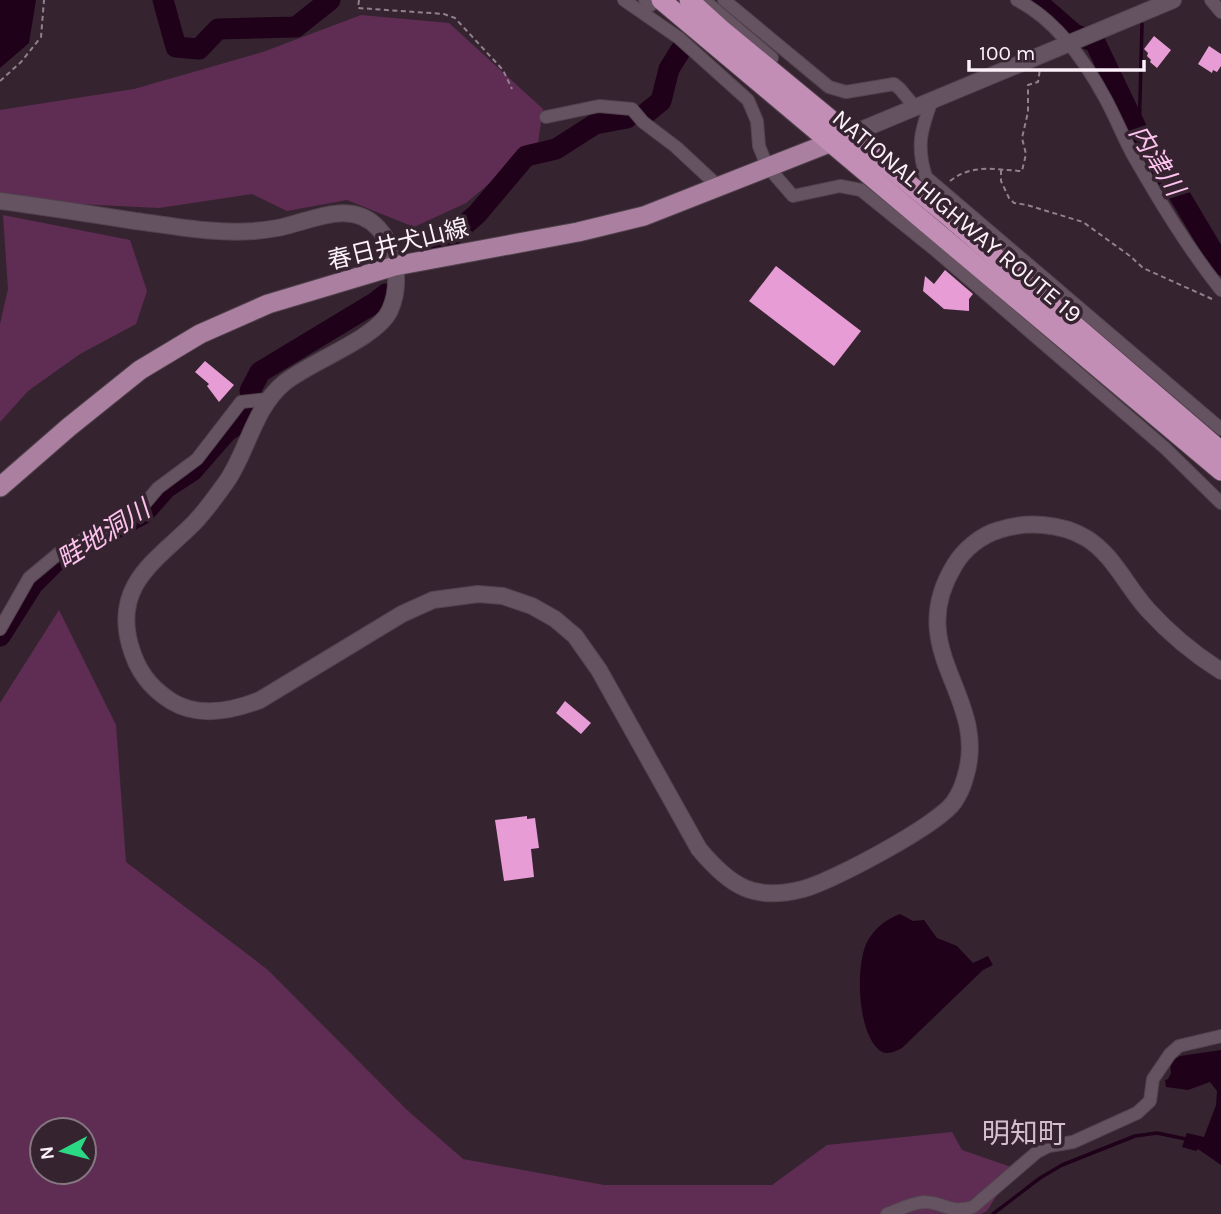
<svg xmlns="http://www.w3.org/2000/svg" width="1221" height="1214" viewBox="0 0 1221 1214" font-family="Karla,'Noto Sans JP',sans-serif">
	<rect width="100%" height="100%" fill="#352430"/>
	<g fill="#5f2d54" fill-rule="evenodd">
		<path d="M361,15L449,23L543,109L538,143L466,203L414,227L347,200L287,211L252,194L159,208L37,202L0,196V110L134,89L263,52Z"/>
		<path d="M3,215L130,240L147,291L136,324L80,354L28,391L0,422V324L8,289Z"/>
		<path d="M59,610L116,725L126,862L268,970L407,1110L463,1159L604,1185H772L827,1145L952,1132L962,1150L1014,1168L987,1211L981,1214H0V703ZM42,1130H84V1172H42Z"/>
	</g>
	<g fill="#20011a">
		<path d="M0,0H36L29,43L0,68Z"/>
		<path d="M900,914L913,921L924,920L937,938L957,946L973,963L988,956L993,965L983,970L902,1048C896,1051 889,1055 882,1052C857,1037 855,966 867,942C875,928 885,920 900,914Z"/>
		<path d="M1221,1050V1165L1198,1149L1196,1151L1182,1147L1187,1133L1204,1137L1216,1105L1217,1091L1210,1082L1188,1090L1166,1087L1165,1080L1168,1079L1171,1073L1170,1062L1180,1056Z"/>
	</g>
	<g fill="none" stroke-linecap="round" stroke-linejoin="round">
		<g stroke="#20011a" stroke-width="3.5">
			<path d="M1139,137L1142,24"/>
			<path d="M993,1214L1040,1178L1062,1165L1135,1136L1157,1133L1186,1139"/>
		</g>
		<g stroke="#20011a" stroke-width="21">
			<path d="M163,0L176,47L199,49L218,29L296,27L330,0"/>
			<path d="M1035,0L1074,34L1095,42L1151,159L1174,186L1221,265"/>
			<path d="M645,114L661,101L669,69L682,48"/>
			<path d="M438,248L477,214L526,156L556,149L595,124L627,118"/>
			<path d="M250,391L260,372L376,302L386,294"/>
			<path d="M92,541L143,514L166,488L192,471L227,431L240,423L244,411"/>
			<path d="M0,636L33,584L57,560"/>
		</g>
	</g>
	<g fill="#e79cd5">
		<path d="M1154,36L1171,50L1157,68L1150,62L1151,60L1147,56L1148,53L1144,49Z"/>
		<path d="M1209,46L1221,54V66L1217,72L1213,70L1212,73L1198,64Z"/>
		<path d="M776,266L861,331L834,366L749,301Z"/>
		<path d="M945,270L973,294L969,299V311L944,309L923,291L925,276L934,284Z"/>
		<path d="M205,361L234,385L219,402L207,386L209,384L195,372Z"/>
		<path d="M565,701L591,723L581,734L556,713Z"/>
		<path d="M527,816V819L535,818L539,848L531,849L534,877L504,881L495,820Z"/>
	</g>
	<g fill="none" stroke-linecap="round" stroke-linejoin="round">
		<g stroke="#52434e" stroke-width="14">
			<g id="minor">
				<path d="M624,0L679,38L748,100L757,121L759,146L767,166L793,196L840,186L861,190L934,249L1165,448L1221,503"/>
				<path d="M645,0L651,5"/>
				<path d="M704,0L772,58"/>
				<path d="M724,0L829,87L846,92L894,84L900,89L915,107"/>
				<path d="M1017,0C1056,20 1084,59 1105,98C1115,116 1123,137 1133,155C1160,202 1187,247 1221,290"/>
				<path d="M1211,0L1221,12"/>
				<path d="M932,100C921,130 916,146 926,177L1221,429"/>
				<path d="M546,117L599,106L632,109L643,122L676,147L719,187"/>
				<path d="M0,629L29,578L59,553L142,507L158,488L197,459L241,402L269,399"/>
				<path d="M887,1214C898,1210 913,1202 925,1202C945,1203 950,1214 973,1207L1037,1152L1049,1146L1073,1142L1137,1113L1150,1101L1153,1079L1170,1054L1179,1046L1221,1036"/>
			</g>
		</g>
		<g stroke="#52434e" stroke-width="18">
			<g id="tertiary">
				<path d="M849,135L1173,0"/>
				<path d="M0,201C45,207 90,214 135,221C174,226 213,234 254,231C264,230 276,229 286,226C315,219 353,200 378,228C397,248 401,286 390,310C378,338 309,362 284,383C254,408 248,450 227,481C216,496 206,511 193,524C157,560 113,584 130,645C137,670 149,687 171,701C198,718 232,711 260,700L402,614L433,600L478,594L503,596L532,606L555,619L575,636L599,670L699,849C730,886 754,902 803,889C831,882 938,825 954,802C958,796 963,786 965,778C991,697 902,652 954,566C963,550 981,535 999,530C1026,521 1061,523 1086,538C1113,554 1127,587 1148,610C1169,633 1194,654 1221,671"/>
			</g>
		</g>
		<g stroke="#52434e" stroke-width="21">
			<path id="primary" d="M0,487L69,427L140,370L200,334L268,304L395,266L578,232L644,216L842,138"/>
		</g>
		<g stroke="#52434e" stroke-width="21">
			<g id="trunk">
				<path d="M661,0L1221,471"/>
				<path d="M689,0L721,29L949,217L1221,451"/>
			</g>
		</g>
		<g stroke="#90818c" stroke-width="2" stroke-dasharray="5 3.5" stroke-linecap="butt">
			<path d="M359,0L358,8L444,14L455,18L503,70L512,89"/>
			<path d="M0,81L21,62L41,37L44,0"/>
			<path d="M1001,170V181L1009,198L1014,203L1027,205L1083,222L1130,256L1143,268L1212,299"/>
			<path d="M950,181C973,163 996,170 1022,171L1026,154L1022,138L1028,112V85L1038,82L1040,69"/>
		</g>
		<use href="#minor" stroke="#665361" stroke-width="12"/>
		<use href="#tertiary" stroke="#665361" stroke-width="16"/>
		<use href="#primary" stroke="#ab7fa0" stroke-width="19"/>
		<use href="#trunk" stroke="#c28eb5" stroke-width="19"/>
	</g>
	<g text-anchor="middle" stroke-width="7" stroke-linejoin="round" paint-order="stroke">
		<g font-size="24" fill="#fcf0f9" stroke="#352430">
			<text transform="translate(957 216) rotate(40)" y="8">NATIONAL HIGHWAY ROUTE 19</text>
			<text transform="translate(398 244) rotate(-14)" y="8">春日井犬山線</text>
		</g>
		<g font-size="26" font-style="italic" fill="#fdc2ee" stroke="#352430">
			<text transform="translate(1157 160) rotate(58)" y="9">内津川</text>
			<text transform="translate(103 534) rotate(-32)" y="9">畦地洞川</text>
		</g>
		<g font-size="28" fill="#d4bdcd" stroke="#352430">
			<text x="1024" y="1143">明知町</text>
		</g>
	</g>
	<g transform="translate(63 1151) rotate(263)"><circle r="33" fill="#352430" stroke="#857680" stroke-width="2"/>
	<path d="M0-5L12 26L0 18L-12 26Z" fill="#2bd884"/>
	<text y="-10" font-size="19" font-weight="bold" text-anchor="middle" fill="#fcf0f9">N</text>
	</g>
	<path d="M969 60v10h175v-10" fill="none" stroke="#fcf0f9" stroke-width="3.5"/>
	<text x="979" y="60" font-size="21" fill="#fcf0f9" stroke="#352430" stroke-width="5" paint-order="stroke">100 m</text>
</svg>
